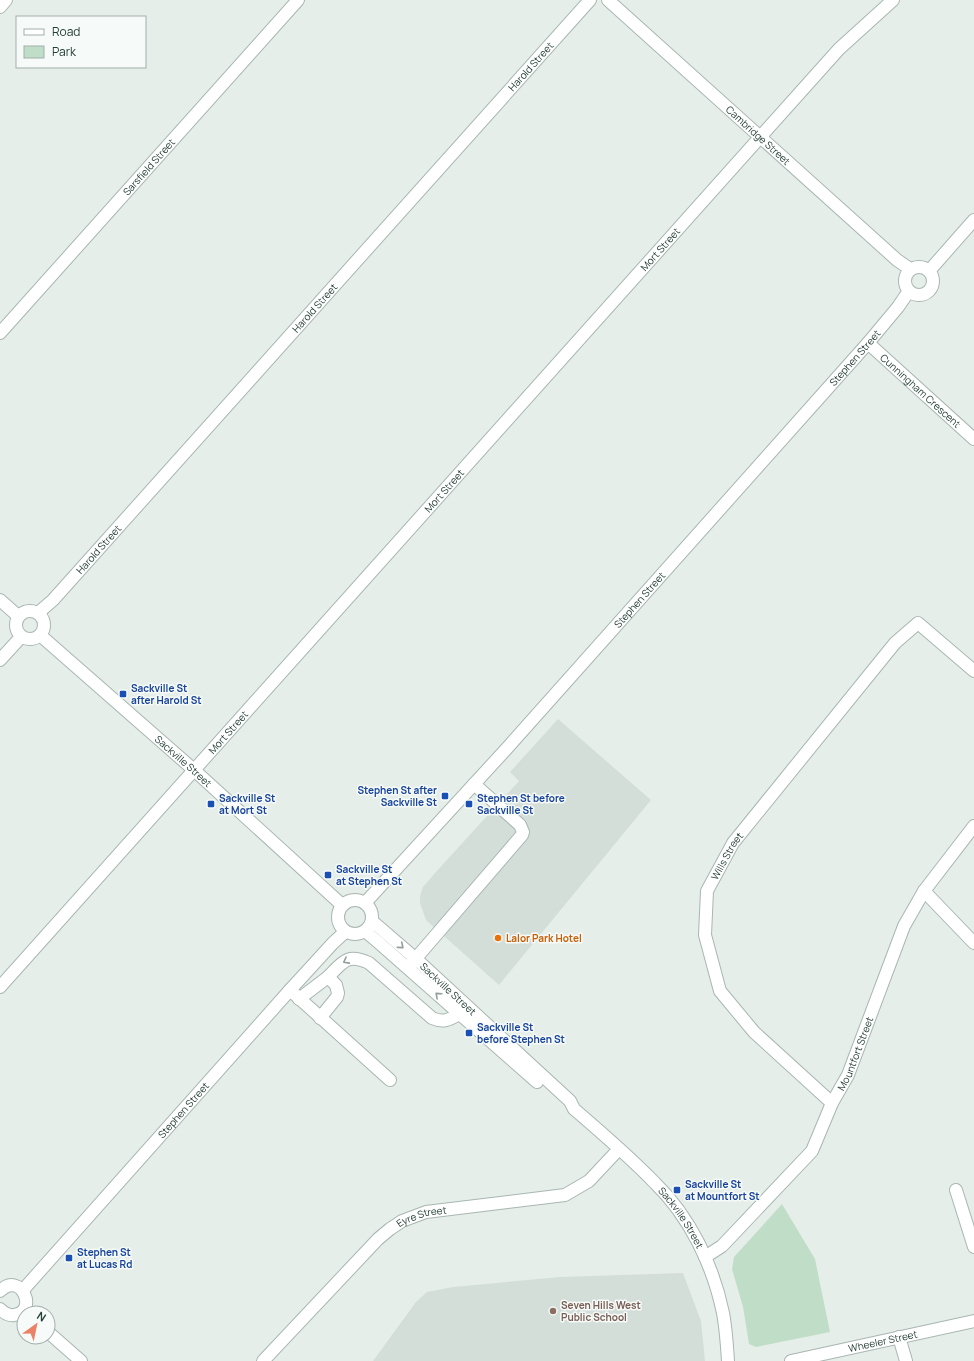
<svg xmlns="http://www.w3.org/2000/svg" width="974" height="1361" viewBox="0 0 974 1361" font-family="Manrope,sans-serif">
	<rect width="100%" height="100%" fill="#e6eeea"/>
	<g fill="#d4ded9">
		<path d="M558,719L651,800L499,985L426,920L420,903V896L423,887L435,873L519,781L510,772Z"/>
		<path d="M683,1273L701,1321L705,1361H373L416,1302L427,1292L453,1287L560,1277Z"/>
	</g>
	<path fill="#c0dec7" d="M782,1204L815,1259L830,1332L756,1347L749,1344L743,1307L732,1269L734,1257Z"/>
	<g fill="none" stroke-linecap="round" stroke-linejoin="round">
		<g stroke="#a8b6b1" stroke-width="14">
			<g id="minor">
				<path id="s1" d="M608,0L897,260L910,269"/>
				<path d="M0,7L6,0"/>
				<circle cx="919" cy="281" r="14"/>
				<path d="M929,271L974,220"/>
				<path id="s2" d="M0,333L298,0"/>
				<path id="s3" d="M868,343L974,439"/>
				<path d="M0,600L18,616"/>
				<circle cx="30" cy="625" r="14"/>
				<path id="s4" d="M38,613L53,600L590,0"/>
				<path id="s5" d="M40,635L194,770L342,905"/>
				<path d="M0,660L21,637"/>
				<path d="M924,891L974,943"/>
				<circle cx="355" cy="917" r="17"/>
				<path id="s6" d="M365,903L509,746L868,343L898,307L909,291"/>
				<path id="s7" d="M372,921L416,959L570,1101L574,1109C602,1133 630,1157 655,1183C690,1217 713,1265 723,1313C726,1329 727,1345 728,1361"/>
				<path d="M365,931L378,942L537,1082"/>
				<path d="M411,964L522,835L523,832L520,825L474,784"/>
				<path d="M328,977C343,962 347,953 369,963L432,1018C443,1023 449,1020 459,1014"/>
				<path id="s8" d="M0,987L839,49L893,0"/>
				<path d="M290,990L390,1080"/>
				<path d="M299,999L328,977L336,985L338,993L337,997L320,1018"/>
				<path id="s9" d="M832,1103L754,1032L720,991L705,935L707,891L733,843L895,643L918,623L974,671"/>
				<path d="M956,1190L974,1247"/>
				<path id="s10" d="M705,1257L722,1246L812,1151L832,1103L848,1075L904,926L924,891L974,826"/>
				<path id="s11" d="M23,1290L290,990L333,943L345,932"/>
				<path d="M0,1291C21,1270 39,1312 14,1315C8,1316 4,1313 0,1309"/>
				<path d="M48,1332L81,1361"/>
				<path d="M899,1337L906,1361"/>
				<path id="s12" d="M263,1361L378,1239L390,1229L402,1221L426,1212L565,1195L589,1181L619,1149"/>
				<path id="s13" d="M791,1361L974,1321"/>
			</g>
		</g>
		<use href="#minor" stroke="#fff" stroke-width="12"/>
	</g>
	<defs><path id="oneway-chevron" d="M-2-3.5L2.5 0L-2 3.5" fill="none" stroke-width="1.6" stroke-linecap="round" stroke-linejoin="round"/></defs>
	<g stroke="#929f9b">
		<use href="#oneway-chevron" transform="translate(401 946) rotate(40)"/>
		<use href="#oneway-chevron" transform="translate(346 961) rotate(152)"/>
		<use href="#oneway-chevron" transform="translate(438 995) rotate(-138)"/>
	</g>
	<g fill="#1a4fb4" stroke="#f6faf8" stroke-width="1.5">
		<rect x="119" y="690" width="8" height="8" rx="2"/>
		<rect x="441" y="792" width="8" height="8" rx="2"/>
		<rect x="207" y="800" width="8" height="8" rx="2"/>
		<rect x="465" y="800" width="8" height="8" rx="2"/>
		<rect x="324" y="871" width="8" height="8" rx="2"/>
		<rect x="465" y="1029" width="8" height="8" rx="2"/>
		<rect x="673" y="1186" width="8" height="8" rx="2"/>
		<rect x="65" y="1254" width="8" height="8" rx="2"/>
	</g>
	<circle fill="#e8710a" stroke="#f6faf8" stroke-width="1.5" cx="498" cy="938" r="4"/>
	<circle fill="#8d6e63" stroke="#f6faf8" stroke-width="1.5" cx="553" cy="1311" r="4"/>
	<g text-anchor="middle" stroke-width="3" stroke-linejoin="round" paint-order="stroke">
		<g font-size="10" fill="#253f37" stroke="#f6faf8">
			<text dy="4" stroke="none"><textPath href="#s4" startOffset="736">Harold Street</textPath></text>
			<text dy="4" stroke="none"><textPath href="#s1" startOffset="202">Cambridge Street</textPath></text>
			<text dy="4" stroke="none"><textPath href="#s2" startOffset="223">Sarsfield Street</textPath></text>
			<text dy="4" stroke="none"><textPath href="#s8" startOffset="990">Mort Street</textPath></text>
			<text dy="4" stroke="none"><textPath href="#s4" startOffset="412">Harold Street</textPath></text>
			<text dy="4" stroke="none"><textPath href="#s6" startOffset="733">Stephen Street</textPath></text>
			<text dy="4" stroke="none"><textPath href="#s3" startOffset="71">Cunningham Crescent</textPath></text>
			<text dy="4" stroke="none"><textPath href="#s8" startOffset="666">Mort Street</textPath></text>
			<text dy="4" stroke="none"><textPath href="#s4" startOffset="88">Harold Street</textPath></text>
			<text dy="4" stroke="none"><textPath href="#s6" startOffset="409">Stephen Street</textPath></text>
			<text dy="4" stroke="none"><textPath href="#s8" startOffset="342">Mort Street</textPath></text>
			<text dy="4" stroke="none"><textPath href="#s5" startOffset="191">Sackville Street</textPath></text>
			<text dy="4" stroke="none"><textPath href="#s9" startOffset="301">Wills Street</textPath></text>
			<text dy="4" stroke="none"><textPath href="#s7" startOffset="102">Sackville Street</textPath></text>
			<text dy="4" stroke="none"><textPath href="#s10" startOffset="258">Mountfort Street</textPath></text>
			<text dy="4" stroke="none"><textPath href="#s11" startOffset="241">Stephen Street</textPath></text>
			<text dy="4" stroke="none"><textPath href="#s12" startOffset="218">Eyre Street</textPath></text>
			<text dy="4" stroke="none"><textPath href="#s7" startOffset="430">Sackville Street</textPath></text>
			<text dy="4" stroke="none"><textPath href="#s13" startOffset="94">Wheeler Street</textPath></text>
		</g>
		<g font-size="10" font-weight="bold" fill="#164399" stroke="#f6faf8" text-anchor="start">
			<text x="131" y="692">Sackville St<tspan x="131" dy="12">after Harold St</tspan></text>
			<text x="437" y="794" text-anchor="end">Stephen St after<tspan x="437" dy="12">Sackville St</tspan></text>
			<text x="219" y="802">Sackville St<tspan x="219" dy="12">at Mort St</tspan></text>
			<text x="477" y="802">Stephen St before<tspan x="477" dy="12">Sackville St</tspan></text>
			<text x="336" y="873">Sackville St<tspan x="336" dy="12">at Stephen St</tspan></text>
			<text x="477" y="1031">Sackville St<tspan x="477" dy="12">before Stephen St</tspan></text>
			<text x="685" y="1188">Sackville St<tspan x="685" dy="12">at Mountfort St</tspan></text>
			<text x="77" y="1256">Stephen St<tspan x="77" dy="12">at Lucas Rd</tspan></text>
		</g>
		<g font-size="10" font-weight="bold" fill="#c56008" stroke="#f6faf8" text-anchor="start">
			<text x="506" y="942">Lalor Park Hotel</text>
		</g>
		<g font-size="10" font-weight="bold" fill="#785e54" stroke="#f6faf8" text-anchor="start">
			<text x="561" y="1309">Seven Hills West<tspan x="561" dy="12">Public School</tspan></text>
		</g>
	</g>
	<rect x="16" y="16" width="130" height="52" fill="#f6faf8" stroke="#a2afab"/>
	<rect x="24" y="29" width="20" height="6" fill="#ffffff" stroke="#a2afab"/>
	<text x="52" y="36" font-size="12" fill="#253f37">Road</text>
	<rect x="24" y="46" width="20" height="12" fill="#c0dec7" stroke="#a2afab"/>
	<text x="52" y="56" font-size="12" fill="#253f37">Park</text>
	<g transform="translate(36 1325) rotate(33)"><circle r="19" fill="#f6faf8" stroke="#a2afab"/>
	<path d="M0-3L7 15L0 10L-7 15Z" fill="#eb8267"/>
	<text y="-6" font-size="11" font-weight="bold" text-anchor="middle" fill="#253f37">N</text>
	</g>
</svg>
